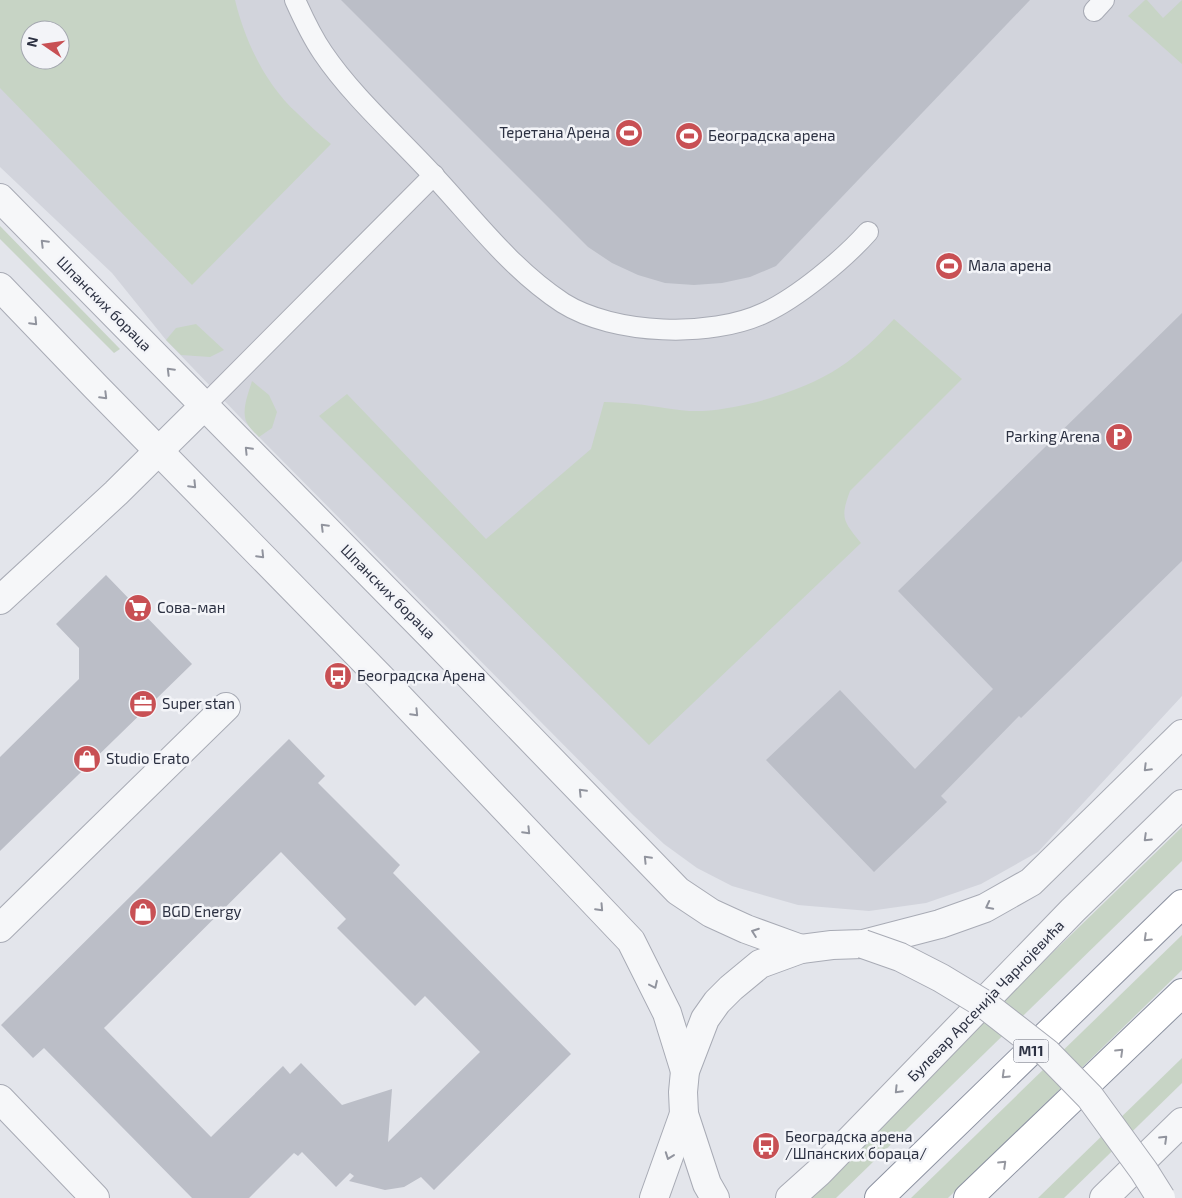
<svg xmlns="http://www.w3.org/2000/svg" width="1182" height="1198" viewBox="0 0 1182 1198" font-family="'Exo 2',sans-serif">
	<rect width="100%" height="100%" fill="#e3e5eb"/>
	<path fill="#d2d4dc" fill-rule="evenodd" d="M0,0H1182V696L1038,852L981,884L926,903L869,911L798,905L732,886L697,868L664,844L633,815L259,437L166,340L112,273L0,167ZM30,30H60V60H30Z"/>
	<g fill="#c7d4c5" fill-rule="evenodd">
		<path d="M0,0H235C245,41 265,84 297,113C308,124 319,134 331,144L192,285L0,88ZM30,30H60V60H30Z"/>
		<path d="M1145,0H1147L1163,18L1182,0V64L1128,16Z"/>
		<path d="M0,226L120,349L114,353L0,239Z"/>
		<path d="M894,319L962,379L850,491C840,518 843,521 861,543L649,745L319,416L347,394L486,539L591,449L604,402C614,402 625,403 635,404C658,406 679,412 703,411C746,408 804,391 840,367C860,354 877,337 894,319Z"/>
		<path d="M196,324L224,350L210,357L181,355L166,340L176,328Z"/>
		<path d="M252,381L269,395L277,412L272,428L259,437C254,432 246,425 245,417C243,406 249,391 252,381Z"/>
		<path d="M1182,827V861L836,1198H800Z"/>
		<path d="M1182,935V970L948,1198H911Z"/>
		<path d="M1182,1058V1083L1064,1198H1038Z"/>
	</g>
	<g fill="#bbbec7" fill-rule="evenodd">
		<path d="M341,0H1030L776,266L750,277L722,283L694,285L665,283L638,275L612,263L588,247Z"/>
		<path d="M1182,313V561L1021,718L1019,716L941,796L947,802L874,872L766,760L840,690L915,769L993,689L898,591Z"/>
		<path d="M106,575L192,664L0,851V757L79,679V648L56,624Z"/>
		<path d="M289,739L325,776L318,783L400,865L393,873L571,1054L434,1190L421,1177L404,1187L385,1190L349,1181L354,1176L350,1173L336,1187L302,1152L298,1156L294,1153L249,1198H192L44,1048L33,1058L1,1025ZM281,852L346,919L337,928L415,1006L425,996L480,1052L388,1142L392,1089L342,1105L301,1063L290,1074L283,1066L211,1137L104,1028Z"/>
	</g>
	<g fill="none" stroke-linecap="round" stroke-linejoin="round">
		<g stroke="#a8abb5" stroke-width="22">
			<g id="service">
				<path d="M295,0C303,18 312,37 323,53C352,96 397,136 432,174C474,219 511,269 563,303C614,335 711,338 764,313C797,298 844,259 868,232"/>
				<path d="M1094,11L1104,0"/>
				<path d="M204,406L434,175"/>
			</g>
		</g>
		<g stroke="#a8abb5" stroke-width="30">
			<g id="minor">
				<path d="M0,600L116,493L204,406"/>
				<path d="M0,928L226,707"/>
				<path d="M0,1099L95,1198"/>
			</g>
		</g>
		<g stroke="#a8abb5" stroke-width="30">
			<g id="tertiary">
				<path d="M0,198L432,637L678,891L711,913L746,929L801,949"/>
				<path d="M0,287L96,387L381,678L631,941L667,1013L685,1071"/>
				<path d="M654,1198L684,1114"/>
				<path d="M715,1198L707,1184L684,1114L683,1092L685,1071L705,1019L717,1002L731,988L760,964L801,949L832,945L863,944L940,924L985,908L1031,882L1182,734"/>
				<path d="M790,1198L819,1172L1073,910L1182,804"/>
				<path d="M1104,1198L1182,1122"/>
			</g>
		</g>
		<g stroke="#8b91a0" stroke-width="30">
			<g id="trunk">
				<path d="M879,1198L1182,904"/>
				<path d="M968,1198L1182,993"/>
			</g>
		</g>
		<use href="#service" stroke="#f6f7f9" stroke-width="20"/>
		<use href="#minor" stroke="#f6f7f9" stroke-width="28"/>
		<use href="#tertiary" stroke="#f6f7f9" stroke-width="28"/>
		<use href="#trunk" stroke="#fff" stroke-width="28"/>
		<g stroke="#a8abb5" stroke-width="30" stroke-linecap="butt">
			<path id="tertiary-bridge" d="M863,944L900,957L941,978L984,1004L1047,1053L1090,1097L1144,1171L1161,1198"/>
		</g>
		<use href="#tertiary-bridge" stroke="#f6f7f9" stroke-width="28"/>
	</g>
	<defs><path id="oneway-chevron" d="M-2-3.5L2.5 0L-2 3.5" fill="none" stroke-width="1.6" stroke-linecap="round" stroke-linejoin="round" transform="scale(1.25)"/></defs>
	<g stroke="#91949e">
		<use href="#oneway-chevron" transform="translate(44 243) rotate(-135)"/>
		<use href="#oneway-chevron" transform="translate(34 322) rotate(46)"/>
		<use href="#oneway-chevron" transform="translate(170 371) rotate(-135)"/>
		<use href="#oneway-chevron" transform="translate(104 396) rotate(45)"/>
		<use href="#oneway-chevron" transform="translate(248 450) rotate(-134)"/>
		<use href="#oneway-chevron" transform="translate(193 485) rotate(46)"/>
		<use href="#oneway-chevron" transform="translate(324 527) rotate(-135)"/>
		<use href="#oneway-chevron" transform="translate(261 555) rotate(46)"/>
		<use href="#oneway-chevron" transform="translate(415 713) rotate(46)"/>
		<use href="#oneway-chevron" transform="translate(1147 768) rotate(135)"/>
		<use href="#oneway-chevron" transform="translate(582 792) rotate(-134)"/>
		<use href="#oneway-chevron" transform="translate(527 831) rotate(46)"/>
		<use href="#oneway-chevron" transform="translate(1147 838) rotate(136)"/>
		<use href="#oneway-chevron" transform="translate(647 859) rotate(-134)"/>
		<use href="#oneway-chevron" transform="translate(989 906) rotate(153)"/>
		<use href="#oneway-chevron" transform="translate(600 908) rotate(47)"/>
		<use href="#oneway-chevron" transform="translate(755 932) rotate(-160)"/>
		<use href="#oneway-chevron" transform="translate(654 985) rotate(65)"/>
		<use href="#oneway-chevron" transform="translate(898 1090) rotate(134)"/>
		<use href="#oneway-chevron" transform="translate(1164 1139) rotate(-44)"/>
		<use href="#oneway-chevron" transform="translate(669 1156) rotate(110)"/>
	</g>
	<g stroke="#9698a0">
		<use href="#oneway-chevron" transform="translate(1147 938) rotate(136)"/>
		<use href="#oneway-chevron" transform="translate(1120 1052) rotate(-44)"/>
		<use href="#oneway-chevron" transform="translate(1005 1075) rotate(136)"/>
		<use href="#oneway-chevron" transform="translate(1003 1164) rotate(-44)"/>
	</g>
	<defs>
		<g id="stadium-disc" transform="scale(1.4375)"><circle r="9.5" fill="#c85054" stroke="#f3f4f8"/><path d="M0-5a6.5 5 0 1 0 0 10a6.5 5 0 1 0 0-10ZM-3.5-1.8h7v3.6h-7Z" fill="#fff"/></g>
		<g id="parking-disc" transform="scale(1.4375)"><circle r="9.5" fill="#c85054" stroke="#f3f4f8"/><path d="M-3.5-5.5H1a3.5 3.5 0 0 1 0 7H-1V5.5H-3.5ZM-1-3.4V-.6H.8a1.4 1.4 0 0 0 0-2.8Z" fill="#fff"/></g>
		<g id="supermarket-disc" transform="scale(1.4375)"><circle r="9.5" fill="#c85054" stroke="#f3f4f8"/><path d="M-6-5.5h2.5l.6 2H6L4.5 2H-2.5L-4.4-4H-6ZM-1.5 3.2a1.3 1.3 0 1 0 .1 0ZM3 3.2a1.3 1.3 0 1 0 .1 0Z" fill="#fff"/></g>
		<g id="bus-disc" transform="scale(1.4375)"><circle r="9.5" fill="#c85054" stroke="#f3f4f8"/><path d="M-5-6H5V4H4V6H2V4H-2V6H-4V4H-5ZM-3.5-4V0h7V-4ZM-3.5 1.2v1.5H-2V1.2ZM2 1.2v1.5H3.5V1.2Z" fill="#fff"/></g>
		<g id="office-disc" transform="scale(1.4375)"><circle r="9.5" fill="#c85054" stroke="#f3f4f8"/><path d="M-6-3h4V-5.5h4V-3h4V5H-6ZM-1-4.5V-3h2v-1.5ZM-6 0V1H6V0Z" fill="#fff"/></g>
		<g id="shop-disc" transform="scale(1.4375)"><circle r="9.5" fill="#c85054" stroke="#f3f4f8"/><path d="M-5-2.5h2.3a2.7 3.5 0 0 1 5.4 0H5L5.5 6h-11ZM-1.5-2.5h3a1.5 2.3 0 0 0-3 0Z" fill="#fff"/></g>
	</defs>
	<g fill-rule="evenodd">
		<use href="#stadium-disc" x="629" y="133"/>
		<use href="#stadium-disc" x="689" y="136"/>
		<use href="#stadium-disc" x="949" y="266"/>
		<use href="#parking-disc" x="1119" y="437"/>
		<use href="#supermarket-disc" x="138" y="608"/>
		<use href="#bus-disc" x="338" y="676"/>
		<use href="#office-disc" x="143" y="704"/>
		<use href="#shop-disc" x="87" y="759"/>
		<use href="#shop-disc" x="143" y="912"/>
		<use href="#bus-disc" x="766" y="1146"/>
	</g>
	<g text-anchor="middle" stroke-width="5" stroke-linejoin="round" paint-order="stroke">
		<rect fill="#f3f4f8" stroke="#686c79" stroke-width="1" x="1013.5" y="1039.5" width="35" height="23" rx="4"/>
		<g font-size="14" font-weight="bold" fill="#2c3142">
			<text x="1031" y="1056">M11</text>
		</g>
		<g font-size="15" fill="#2c3142" stroke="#f3f4f8" text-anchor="start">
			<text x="610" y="138" text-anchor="end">Теретана Арена</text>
			<text x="708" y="141">Београдска арена</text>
			<text x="968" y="271">Мала арена</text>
			<text x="1100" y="442" text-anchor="end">Parking Arena</text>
			<text x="157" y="613">Сова-ман</text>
			<text x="357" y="681">Београдска Арена</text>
			<text x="162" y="709">Super stan</text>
			<text x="106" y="764">Studio Erato</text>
			<text x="162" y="917">BGD Energy</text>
			<text x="785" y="1142">Београдска арена<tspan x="785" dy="17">/Шпанских бораца/</tspan></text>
		</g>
		<g font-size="15" fill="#2c3142" stroke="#f3f4f8">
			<text transform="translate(104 304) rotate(45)" y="5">Шпанских бораца</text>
			<text transform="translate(388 592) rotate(45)" y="5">Шпанских бораца</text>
			<text transform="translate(986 1001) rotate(-46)" y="5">Булевар Арсенија Чарнојевића</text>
		</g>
	</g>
	<g transform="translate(45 45) rotate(283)"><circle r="24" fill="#f3f4f8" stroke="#a3a6af"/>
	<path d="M0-4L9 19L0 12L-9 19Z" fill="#c85054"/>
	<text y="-8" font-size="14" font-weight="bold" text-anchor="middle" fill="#2c3142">N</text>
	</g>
</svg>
